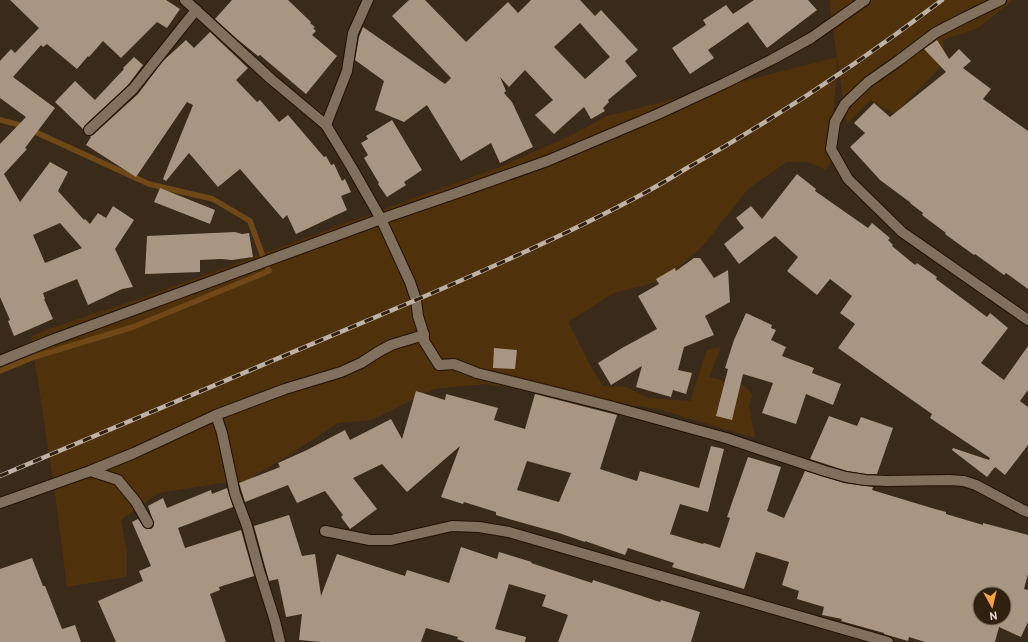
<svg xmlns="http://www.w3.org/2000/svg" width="1028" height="642" viewBox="0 0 1028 642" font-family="Cabin,sans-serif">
	<rect width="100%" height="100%" fill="#3a2a1a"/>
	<path fill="#4f310c" d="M829,0H1011V2L978,28L943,40L945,56L939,69L894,114L871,100L847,124L837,59L831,161L826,170L808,162H787L748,189L703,246L662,281L614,293L568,322L590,365L603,386L626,387L649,398L690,401L707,350L721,347L709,377L744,386L753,394L749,405L755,437L744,435L658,409L485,384L434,389L372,420L338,423L289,455L245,481L215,484L159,493L121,520L127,552V577L67,587L55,493L31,336L66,323L145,297L502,166L570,136L607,116L837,57Z"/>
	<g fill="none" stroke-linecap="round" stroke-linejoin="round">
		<path stroke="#704817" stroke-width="5.5" d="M0,120L20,125L149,184L213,199L250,221L265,262L269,271L133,327L34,357L0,371"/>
	</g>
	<g fill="#a99682" fill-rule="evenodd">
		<path d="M10,0H166L180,9L167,28L157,22L121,58L103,41L89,57L88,56L77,69L47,44L43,47L41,45L13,77L55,108L25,148L27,149L4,174L20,202L50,162L68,172L58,191L84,220L85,219L90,224L98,213L106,218L113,206L134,220L115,249L133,287L122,289L88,305L77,279L43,293L45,299H44L53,319L14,336L8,321L10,320L0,297V144L26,117L0,98V61L11,49L15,53L39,28ZM60,223L82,248L45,263L33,235Z"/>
		<path d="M232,0H288L311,22L310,23L315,27L313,28L316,31L312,35L337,56L306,94L260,55L258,56L237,39L215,19Z"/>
		<path d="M409,0H425L466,42L508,2L518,13L531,0H580L595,16L601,10L638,50L625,61L637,76L608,100L609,102L603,108L605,111L591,119L584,107L554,134L535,115L553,100L525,70L509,87L500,77L506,91L504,93L512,102L533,147L500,163L491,143L461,161L427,105L404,122L375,110L384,81L355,60L359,37L363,27L445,84L451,78L392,16ZM580,23L610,57L585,79L554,47Z"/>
		<path d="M754,0H808L817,10L767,48L748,22L708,50L714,58L690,74L672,48L706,25L703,20L726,5L733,14Z"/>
		<path d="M210,32L248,68L236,80L257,102L260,100L279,122L288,115L324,157L326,156L331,165L334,164L342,181L345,179L351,192L341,196L347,210L296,234L287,215L283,219L240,169L218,187L189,153L166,181L163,179L193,105L187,102L136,177L86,145L91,137L90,136L93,135L138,94L163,61L186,40L194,48Z"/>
		<path d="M937,40L949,59L959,49L971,61L963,68L991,89L983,99L1028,131V289L1006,273L1004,275L975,254L974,255L945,234L946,233L922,215L923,213L910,203H911L880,180L850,147L865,133L854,123L874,103L890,117L946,72L924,49Z"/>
		<path d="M134,57L143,65L128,85L85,125L83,129L55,102L75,81L95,100L124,69L123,68Z"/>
		<path d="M392,120L422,170L404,182L406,185L387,197L378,184L379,183L364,158L368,155L361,143L368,139L366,136Z"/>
		<path d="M797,174L816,189L815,191L868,228L872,223L890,238L888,240L893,245L892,246L915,265L917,263L937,277L936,279L987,317L990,313L1008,328L981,363L1004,380L1028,346V390L1020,401L1028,407V445L1005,475L995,467L987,477L952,450L953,448L989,460L990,458L930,418L932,414L838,348L855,324L840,313L852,296L830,279L817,295L787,271L798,257L775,236L739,264L724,244L744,228L736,218L751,206L762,219Z"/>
		<path d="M160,188L215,210L210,224L154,202Z"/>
		<path d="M235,232L242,234L249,233L253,257L232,260L221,259L200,260V272L145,274L147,236Z"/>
		<path d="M694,258H700L714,278L728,270L730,302L705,316L714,335L684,347L678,370L692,373L686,394L673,390L671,397L636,387L642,366L611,385L598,363L622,348L657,329L638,296L659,284L656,279L675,268L676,271Z"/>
		<path d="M746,313L772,325L771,328L776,330L771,340L786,347L782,356L814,368L812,373L841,384L833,405L806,394L796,424L762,413L773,383L743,374L732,420L716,416L728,369L725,368L734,340Z"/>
		<path d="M494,348L517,350L515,369L493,368Z"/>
		<path d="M416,391L445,400L446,394L498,408L494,420L525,429L535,394L617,415L600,469L637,481L640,471L699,488L711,446L724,449L708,512L680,504L670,534L703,544L704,543L720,548L730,518L727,517L748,457L781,467L767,511L784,518L805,471L844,483L873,487L872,490L935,509L946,512V514L983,525V523L1028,535V574L1024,589L1028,590V622L1021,637L999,627L995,642H925L909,637L908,641L884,634V633L841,621L842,619L822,615L824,607L797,599L799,591L782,585L789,562L756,552L744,589L672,567L674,563L628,548L625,555L585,541V542L559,533L509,519L496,515V512L464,502L463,504L441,497L460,446L407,492L382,464L353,478L377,509L350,529L341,517L343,515L325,491L297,503L288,485L245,502L239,483L280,467L278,463L307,450L345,430L350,440L391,419L402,439ZM527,461L571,473L559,502L517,490ZM980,594H1004V618H980Z"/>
		<path d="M829,416L857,426L861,417L893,428L877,474H866L847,471L810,459Z"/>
		<path d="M227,488L233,507L178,528L185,548L241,530L254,576L219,587L220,590L210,594L226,642H116L98,601L143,581L139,571L151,566L132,522L138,519L144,528L148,529H151L154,526V523L148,506L163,498L167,508L211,490L212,494Z"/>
		<path d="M289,515L302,556L315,554L321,596L337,554L405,576L407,570L449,583L461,547L497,559L499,552L532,562L531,563L592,583L593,580L660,602L661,600L700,612L691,642H558L568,615L542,606L546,595L509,584L495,629L526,637L525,642H465L457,639L458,637L426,628L421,642H322L299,640L302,614L286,617L278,579L269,581L254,526Z"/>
		<path d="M32,558L43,586H45L62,629L75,625L81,642H0V569Z"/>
	</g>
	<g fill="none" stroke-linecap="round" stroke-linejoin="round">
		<g stroke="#201204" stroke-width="12">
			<g id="street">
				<path d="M185,0L271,79L326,125L352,168L381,219L410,282L416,300L418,316L424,335V341L439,365L454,364L477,373L606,405L726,438L825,471L846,477L865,480L887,481L949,480L964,481L976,485L1023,510L1028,512"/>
				<path d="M1001,0L964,18L935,33L898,61L868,82L845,104L835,122L831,149L848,179L902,232L1028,320"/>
				<path d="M326,125L347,71L353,33L368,0"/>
				<path d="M89,130L133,89L196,10"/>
				<path d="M0,361L52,340L381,219L451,195L547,161L658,114L725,83L773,59L811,38L865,0"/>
				<path d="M216,415L222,433L235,494L247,526L259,570L275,621L280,642"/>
				<path d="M90,471L106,476L118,480L136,502L148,523"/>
				<path d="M0,503L90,471L134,453L216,415L285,389L341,372L361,363L378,352L391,345L404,341L424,335"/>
				<path d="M325,531L370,540H391L452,526L479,527L509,532L888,642"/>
			</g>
		</g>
		<use href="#street" stroke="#82705e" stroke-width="10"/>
		<g stroke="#beb2a6" stroke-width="4.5">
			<path id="rail" d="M0,476L416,300C490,268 565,235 637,197C654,188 671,178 687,168C776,118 861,62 942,0"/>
		</g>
		<use href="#rail" stroke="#2f2010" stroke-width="3" stroke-dasharray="9" stroke-linecap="butt"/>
	</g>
	<g transform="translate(992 606) rotate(172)"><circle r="19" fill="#2f2010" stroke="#796c5e"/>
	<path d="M0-3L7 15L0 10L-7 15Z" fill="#f4a443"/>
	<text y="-6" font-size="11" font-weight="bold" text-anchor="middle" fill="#e8ddd3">N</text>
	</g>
</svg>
